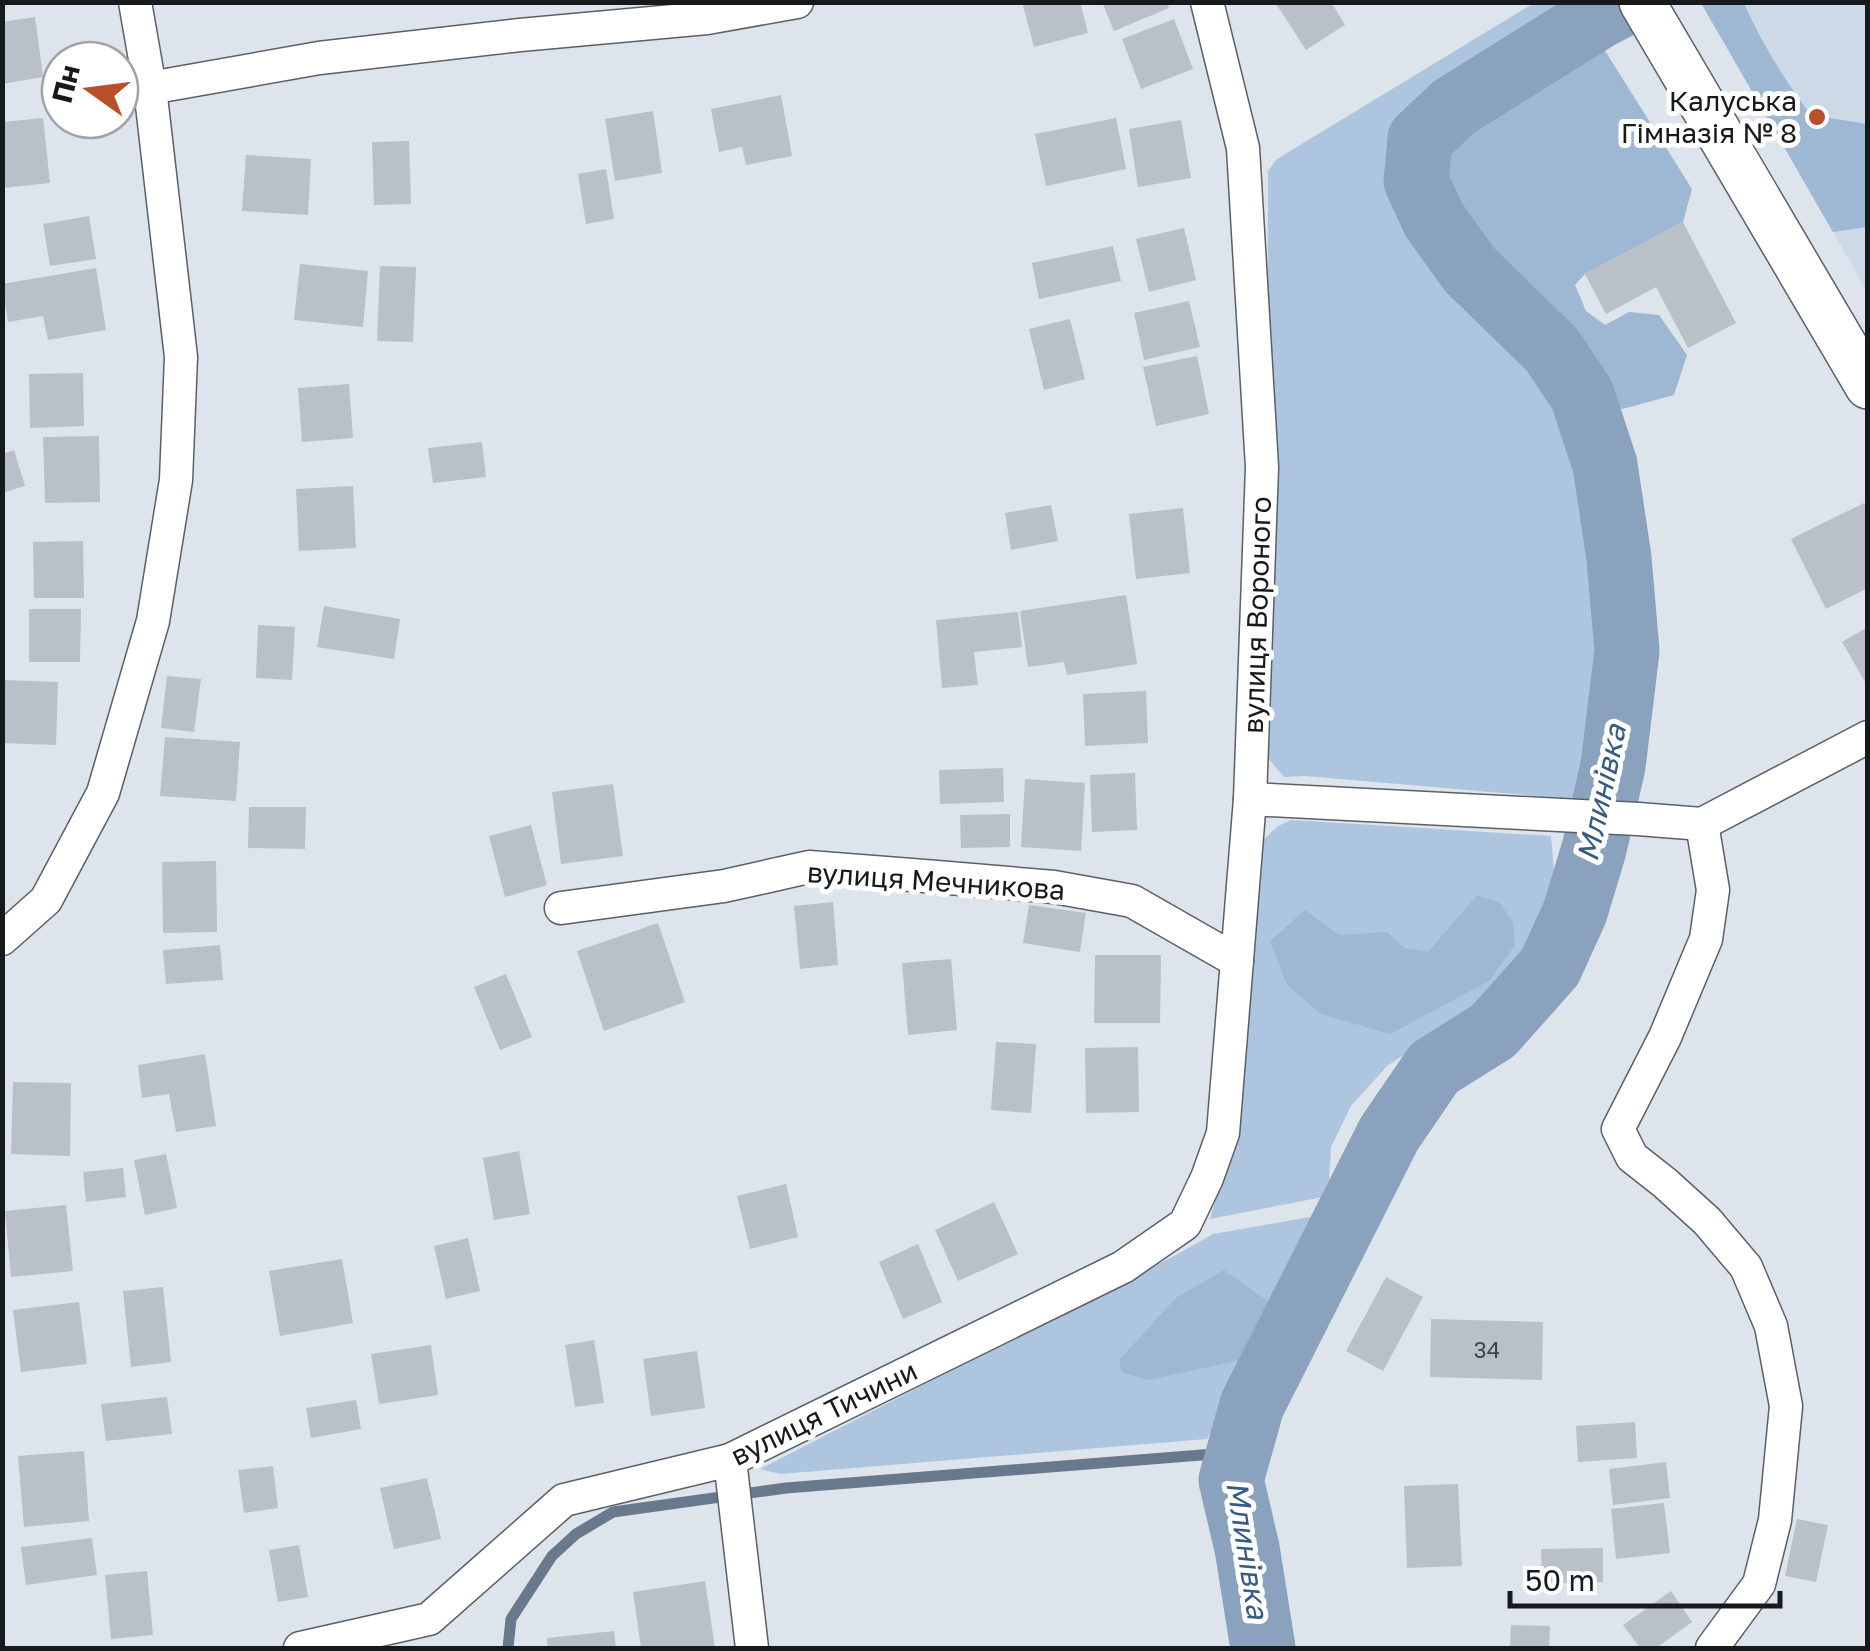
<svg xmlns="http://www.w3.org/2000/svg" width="1870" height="1651" viewBox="0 0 1870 1651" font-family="'Golos Text',sans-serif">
	<rect width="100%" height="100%" fill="#dde4eb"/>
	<path fill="#cdd9e6" d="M1701,3H1867V291L1833,232Z"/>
	<g fill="#adc5df">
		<path d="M1534,3H1593L1596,7L1420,123L1405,150V192L1428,231L1502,322L1530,342L1555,369L1566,390L1589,458L1604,546L1611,616L1604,710L1585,800L1305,776L1284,777L1267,757L1268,171L1277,159Z"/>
		<path d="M1291,820L1551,836L1556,891L1545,944L1505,985L1457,1026L1417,1046L1387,1066L1351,1106L1331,1147L1328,1196L1210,1219L1237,1126L1261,842L1278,826Z"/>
		<path d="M1327,1214L1207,1439L780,1474L760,1469L1174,1256L1213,1234Z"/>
	</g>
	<g fill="#9eb7d2">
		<path d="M1701,3H1744C1762,44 1784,79 1811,115L1867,124V227L1833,232Z"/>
		<path d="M1567,46H1602L1692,189L1683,222L1585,274L1575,285L1586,311L1605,325L1629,312L1659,315L1687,355L1674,395L1604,414L1560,343L1508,296L1475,260L1450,224L1425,178L1428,147L1458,116Z"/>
		<path d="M1477,895L1499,902L1513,922L1515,945L1489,981L1390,1034L1321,1014L1287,985L1270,941L1305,910L1339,935L1387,932L1404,948L1428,952Z"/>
		<path d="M1224,1270L1269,1302L1275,1332L1259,1356L1149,1380L1122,1372L1119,1360L1177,1297Z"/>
	</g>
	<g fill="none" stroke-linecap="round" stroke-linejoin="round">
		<path stroke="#68798d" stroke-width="11" d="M508,1648L511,1619L552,1556L576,1534L613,1512L786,1488L1239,1452"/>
		<path stroke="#8aa2bd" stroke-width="65" d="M1263,1648L1247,1548L1231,1480L1252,1405L1389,1134L1434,1068L1493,1031L1550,967L1575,912L1594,849L1613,766L1627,651L1619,558L1605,465L1582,395L1552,350L1470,270L1434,220L1416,181L1420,139L1454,107L1598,17L1627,2"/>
	</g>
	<g fill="#bac0c8">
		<path d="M1022,2H1080L1088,33L1034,47Z"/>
		<path d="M1102,2H1166L1169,8L1114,31Z"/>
		<path d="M1275,2H1331L1345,25L1306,50Z"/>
		<path d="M35,17L43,77L2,84V22Z"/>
		<path d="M1174,19L1193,69L1141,89L1122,39Z"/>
		<path d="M781,95L792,156L746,165L742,147L719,152L711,109Z"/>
		<path d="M653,111L662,173L615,181L605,119Z"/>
		<path d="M43,118L50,183L2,188V122Z"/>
		<path d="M1116,118L1126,169L1046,186L1035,134Z"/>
		<path d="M1181,120L1191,178L1138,187L1129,129Z"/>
		<path d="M409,141L411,204L374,205L372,142Z"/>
		<path d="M246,155L311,159L308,215L242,211Z"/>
		<path d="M606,169L614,219L586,224L578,174Z"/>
		<path d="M89,216L96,259L50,266L43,224Z"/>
		<path d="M1683,222L1736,323L1688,348L1656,287L1606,314L1585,274Z"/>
		<path d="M1184,228L1196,280L1149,292L1136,239Z"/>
		<path d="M1113,246L1121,281L1039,299L1032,263Z"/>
		<path d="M300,264L368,271L363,327L294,320Z"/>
		<path d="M380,266L416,267L413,342L377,341Z"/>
		<path d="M96,268L106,330L48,340L43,316L8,322L2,284Z"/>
		<path d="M1189,301L1200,347L1144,360L1134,313Z"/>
		<path d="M1070,319L1085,379L1044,390L1029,329Z"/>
		<path d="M1197,356L1209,414L1156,426L1143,367Z"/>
		<path d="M83,373L84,426L30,428L29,374Z"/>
		<path d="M349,384L353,438L302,442L298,388Z"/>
		<path d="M99,436L100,502L45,503L43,437Z"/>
		<path d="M482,442L486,477L433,483L428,448Z"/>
		<path d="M14,450L25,486L2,493V454Z"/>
		<path d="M353,486L356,548L299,551L296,489Z"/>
		<path d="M1864,503L1868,511V588L1826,609L1791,539Z"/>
		<path d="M1051,505L1058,541L1011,550L1005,513Z"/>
		<path d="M1183,508L1190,573L1136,579L1129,514Z"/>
		<path d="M83,541L84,598H34L33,542Z"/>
		<path d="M1126,595L1137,664L1067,675L1064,662L1028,667L1020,611Z"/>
		<path d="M324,606L400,619L394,659L317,647Z"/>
		<path d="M29,609H81L80,662H29Z"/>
		<path d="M1018,612L1022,647L974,652L978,685L942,688L936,620Z"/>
		<path d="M258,625L295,627L292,680L256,678Z"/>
		<path d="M1868,627V687L1842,642Z"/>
		<path d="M167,676L201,679L194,732L161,728Z"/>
		<path d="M2,680L58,682L56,745L2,743Z"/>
		<path d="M1146,691L1148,743L1085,746L1083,694Z"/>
		<path d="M165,737L240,742L236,801L160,796Z"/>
		<path d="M1003,768L1004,802L940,804L939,770Z"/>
		<path d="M1135,773L1137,830L1092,832L1090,775Z"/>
		<path d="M1025,779L1085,783L1081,851L1021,847Z"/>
		<path d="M613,784L623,856L561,864L552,792Z"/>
		<path d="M249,807H306L305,849L248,848Z"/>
		<path d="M1010,814V847L961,848L960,815Z"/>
		<path d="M531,825L547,885L505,897L489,836Z"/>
		<path d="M216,861L217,932L163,933L162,862Z"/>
		<path d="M833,902L838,965L800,969L794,906Z"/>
		<path d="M1029,905L1086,913L1080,952L1023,943Z"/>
		<path d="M658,923L685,1002L604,1031L577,951Z"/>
		<path d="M220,945L223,980L166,984L163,950Z"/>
		<path d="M1095,955H1161L1160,1023H1094Z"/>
		<path d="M951,959L957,1030L908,1035L902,963Z"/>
		<path d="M506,974L532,1037L500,1050L474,987Z"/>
		<path d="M996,1042L1036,1044L1031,1113L991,1110Z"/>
		<path d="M1138,1047L1139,1112L1086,1113L1085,1048Z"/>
		<path d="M205,1054L216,1126L176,1132L169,1094L142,1098L138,1065Z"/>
		<path d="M13,1082L71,1083L70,1156L11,1154Z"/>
		<path d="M519,1151L530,1214L494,1220L483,1158Z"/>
		<path d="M166,1154L177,1208L145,1215L134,1160Z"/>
		<path d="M123,1168L126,1197L86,1202L83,1172Z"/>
		<path d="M786,1184L798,1237L750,1249L737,1196Z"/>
		<path d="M994,1202L1018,1254L958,1281L935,1230Z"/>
		<path d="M66,1205L73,1271L11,1277L5,1211Z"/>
		<path d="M468,1238L480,1291L446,1299L434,1246Z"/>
		<path d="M918,1244L942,1302L903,1319L879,1262Z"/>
		<path d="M342,1259L353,1323L280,1336L269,1271Z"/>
		<path d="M1386,1277L1423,1297L1383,1371L1346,1351Z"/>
		<path d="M163,1287L171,1362L131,1367L123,1291Z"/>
		<path d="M79,1302L87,1364L21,1372L13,1310Z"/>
		<path d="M1431,1319L1543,1322L1542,1380L1430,1377Z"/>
		<path d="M594,1340L604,1403L575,1407L565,1345Z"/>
		<path d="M431,1345L438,1395L379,1404L371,1354Z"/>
		<path d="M697,1351L705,1408L651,1416L643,1359Z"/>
		<path d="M167,1397L172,1434L106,1441L101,1404Z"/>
		<path d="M356,1400L361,1429L311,1438L306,1408Z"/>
		<path d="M1635,1422L1637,1458L1578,1462L1576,1426Z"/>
		<path d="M84,1451L89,1521L24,1527L18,1456Z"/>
		<path d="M1666,1462L1670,1498L1613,1505L1609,1469Z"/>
		<path d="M273,1466L278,1508L244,1513L238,1470Z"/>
		<path d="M427,1478L441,1539L394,1549L380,1488Z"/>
		<path d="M1458,1484L1462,1566L1407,1568L1404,1486Z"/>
		<path d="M1664,1503L1670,1553L1616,1559L1611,1509Z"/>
		<path d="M1797,1519L1828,1525L1816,1582L1785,1576Z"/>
		<path d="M92,1538L97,1575L26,1585L21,1547Z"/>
		<path d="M299,1545L308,1597L278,1602L269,1550Z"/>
		<path d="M1603,1548V1582L1542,1584L1541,1549Z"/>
		<path d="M147,1571L153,1635L111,1639L105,1575Z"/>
		<path d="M705,1581L715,1648H641L633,1592Z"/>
		<path d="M1671,1591L1692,1622L1656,1648H1640L1623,1625Z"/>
		<path d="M1511,1625L1550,1626L1549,1648H1510Z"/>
		<path d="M614,1631L616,1648H548L547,1638Z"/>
	</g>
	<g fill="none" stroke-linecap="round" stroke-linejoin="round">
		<g stroke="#5b6067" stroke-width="35">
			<g id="minor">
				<path d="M150,88L319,58L520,35L707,18L797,2"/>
				<path d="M1250,799L1638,819L1702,824L1868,737"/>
				<path d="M1702,824L1713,890L1706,939L1665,1037L1618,1129L1632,1157L1665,1183L1707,1221L1746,1267L1771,1326L1786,1406L1775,1520L1759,1584L1712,1648"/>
				<path d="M561,908L724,886L809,867L937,877L1054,887L1132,901L1237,961"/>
				<path d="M2,939L46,900L103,793L153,621L176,480L181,357L150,88L135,2"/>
				<path d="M730,1460L752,1648"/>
				<path d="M300,1648L429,1619L564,1500L730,1460L1123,1267L1185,1224L1207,1178L1223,1133L1250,799L1262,467L1243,148L1207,2"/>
			</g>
		</g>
		<g stroke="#5b6067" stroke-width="48">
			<path id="secondary" d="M1642,2L1868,386"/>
		</g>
		<use href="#minor" stroke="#fff" stroke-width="32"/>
		<use href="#secondary" stroke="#fff" stroke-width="45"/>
	</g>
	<circle fill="#b85129" stroke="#fff" stroke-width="4" cx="1817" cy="117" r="10"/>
	<g text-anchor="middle" stroke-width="10" stroke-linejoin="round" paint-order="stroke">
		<g font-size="22" fill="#404447">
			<text x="1487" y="1358">34</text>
		</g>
		<g font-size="28" fill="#171a1c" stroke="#fff" text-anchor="end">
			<text x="1797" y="111">Калуська<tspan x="1797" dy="32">Гімназія № 8</tspan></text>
		</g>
		<g font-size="28" fill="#171a1c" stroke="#fff">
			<text transform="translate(1257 615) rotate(-88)" y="10">вулиця Вороного</text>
			<text transform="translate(936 881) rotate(4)" y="10">вулиця Мечникова</text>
			<text transform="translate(824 1413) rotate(-26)" y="10">вулиця Тичини</text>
		</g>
		<g font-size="30" font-style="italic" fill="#355b82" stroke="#fff">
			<text transform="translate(1602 793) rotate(-78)" y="10">Млинівка</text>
			<text transform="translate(1247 1550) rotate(81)" y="10">Млинівка</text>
		</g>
	</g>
	<rect width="1870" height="1651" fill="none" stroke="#171a1c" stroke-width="10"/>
	<g transform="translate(90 90) rotate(284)"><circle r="48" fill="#ffffff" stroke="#a2a3a4" stroke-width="2.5"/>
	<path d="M0-8L18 38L0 25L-18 38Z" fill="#b85129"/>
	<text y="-15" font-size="28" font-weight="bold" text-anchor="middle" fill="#171a1c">Пн</text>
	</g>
	<path d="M1510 1591v15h270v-15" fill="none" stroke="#171a1c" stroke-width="5"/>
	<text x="1525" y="1591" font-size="30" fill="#171a1c" stroke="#ffffff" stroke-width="8" paint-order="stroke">50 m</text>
</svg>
